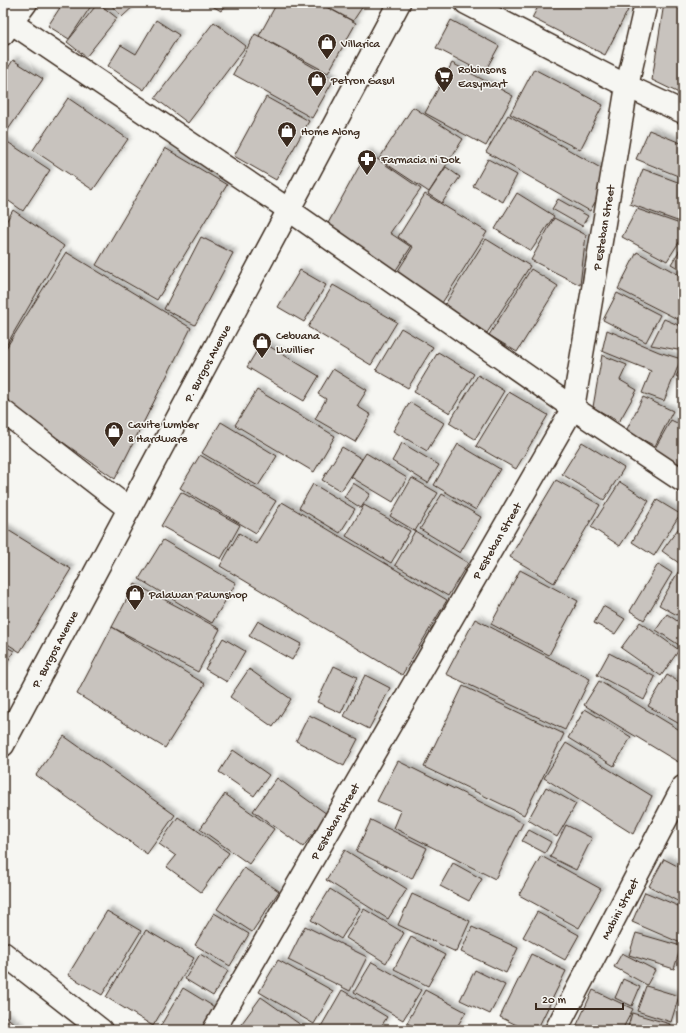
<svg xmlns="http://www.w3.org/2000/svg" width="686" height="1033" viewBox="0 0 686 1033" font-family="'Gochi Hand',sans-serif">
	<defs>
		<filter id="shadow"><feDropShadow dx="3.5" dy="-3.5" stdDeviation="2" flood-color="#0004"/></filter>
	</defs>
	<rect width="100%" height="100%" fill="#f6f6f2"/>
	<filter id="ink" filterUnits="userSpaceOnUse"><feTurbulence type="fractalNoise" baseFrequency=".025" numOctaves="2"/><feDisplacementMap in="SourceGraphic" scale="8" xChannelSelector="R" yChannelSelector="G"/><feConvolveMatrix kernelMatrix="1 2 1 2 8 2 1 2 1" color-interpolation-filters="sRGB"/></filter>
	<g filter="url(#ink)">
		<g fill="#c8c3be" stroke="#3b2a1e" filter="url(#shadow)">
			<path d="M63,3H93L69,39L48,26Z"/>
			<path d="M98,3L117,18L86,57L67,42Z"/>
			<path d="M109,3H137L122,17Z"/>
			<path d="M207,3H226L221,11Z"/>
			<path d="M277,3H319L356,23L328,73L259,36Z"/>
			<path d="M320,3H365L353,21Z"/>
			<path d="M540,3H615L628,10L605,55L532,18Z"/>
			<path d="M664,3H673L683,7V95L652,80Z"/>
			<path d="M156,20L179,35L144,90L108,66L121,45L136,54Z"/>
			<path d="M451,20L499,46L484,73L436,48Z"/>
			<path d="M214,22L246,46L188,123L155,98Z"/>
			<path d="M255,34L334,79L312,118L233,74Z"/>
			<path d="M13,60L43,79L3,137V76Z"/>
			<path d="M452,63L513,96L486,146L425,113Z"/>
			<path d="M534,69L603,105L580,150L510,114Z"/>
			<path d="M266,97L309,121L276,180L234,156Z"/>
			<path d="M68,98L128,139L93,190L33,150Z"/>
			<path d="M413,107L463,139L429,192L379,159Z"/>
			<path d="M508,115L611,174L590,211L486,152Z"/>
			<path d="M649,130L683,144V178L636,159Z"/>
			<path d="M3,139L50,170L23,211L3,197Z"/>
			<path d="M165,148L227,185L157,300L96,265Z"/>
			<path d="M367,152L421,189L390,233L411,247L394,273L326,227Z"/>
			<path d="M488,159L517,175L503,202L473,186Z"/>
			<path d="M446,167L460,177L442,203L428,194Z"/>
			<path d="M643,169L683,184V223L630,204Z"/>
			<path d="M517,193L554,216L531,251L495,229Z"/>
			<path d="M425,194L487,232L442,303L396,274L413,247L398,237Z"/>
			<path d="M558,199L588,216L582,226L552,209Z"/>
			<path d="M637,209L683,225V236L667,261L622,237Z"/>
			<path d="M13,210L64,246L3,351V227Z"/>
			<path d="M554,218L586,235L580,285L531,260Z"/>
			<path d="M201,237L233,253L195,325L164,309Z"/>
			<path d="M486,239L530,266L487,333L444,306Z"/>
			<path d="M683,245V271L671,264Z"/>
			<path d="M66,252L191,328L115,479L3,400V353Z"/>
			<path d="M637,252L683,277V322L618,289Z"/>
			<path d="M531,269L558,286L517,352L489,335Z"/>
			<path d="M300,270L326,285L304,322L278,307Z"/>
			<path d="M333,285L397,322L371,365L308,327Z"/>
			<path d="M617,293L660,315L646,342L603,320Z"/>
			<path d="M664,319L683,327V351L651,345Z"/>
			<path d="M401,328L433,347L408,388L376,370Z"/>
			<path d="M607,330L659,352L681,359L664,401L642,393L651,371L602,351Z"/>
			<path d="M262,342L319,376L304,401L247,367Z"/>
			<path d="M438,352L474,374L450,413L414,392Z"/>
			<path d="M602,355L627,365L620,380L637,390L619,422L593,407Z"/>
			<path d="M683,364V380L676,376Z"/>
			<path d="M333,369L367,390L357,406L371,415L355,442L315,419L326,399L318,394Z"/>
			<path d="M478,375L504,391L475,439L449,423Z"/>
			<path d="M257,390L335,436L314,472L235,425Z"/>
			<path d="M509,392L548,415L516,469L476,446Z"/>
			<path d="M643,397L673,411L655,446L626,431Z"/>
			<path d="M410,402L444,423L427,451L393,431Z"/>
			<path d="M671,420L683,426V466L654,450Z"/>
			<path d="M221,422L277,456L258,486L202,453Z"/>
			<path d="M582,442L624,468L604,500L562,474Z"/>
			<path d="M402,443L439,465L428,483L392,461Z"/>
			<path d="M458,444L500,469L476,510L434,485Z"/>
			<path d="M342,447L362,459L341,491L322,480Z"/>
			<path d="M366,453L407,478L393,502L351,477Z"/>
			<path d="M200,455L276,501L256,533L180,488Z"/>
			<path d="M412,478L438,493L415,531L390,516Z"/>
			<path d="M556,480L600,505L554,583L510,557Z"/>
			<path d="M620,482L649,501L620,546L591,527Z"/>
			<path d="M353,483L370,494L361,508L344,497Z"/>
			<path d="M313,484L355,509L340,533L299,508Z"/>
			<path d="M181,492L240,525L221,559L161,526Z"/>
			<path d="M442,494L481,517L460,553L420,529Z"/>
			<path d="M657,500L680,514L654,556L632,542Z"/>
			<path d="M282,502L447,600L402,675L220,566L239,533L256,544Z"/>
			<path d="M364,505L410,531L391,563L346,536Z"/>
			<path d="M683,522V566L662,551Z"/>
			<path d="M3,527L71,569L20,652L3,641Z"/>
			<path d="M415,531L468,563L448,596L395,565Z"/>
			<path d="M163,540L236,583L212,623L139,579Z"/>
			<path d="M658,564L672,573L644,620L630,611Z"/>
			<path d="M520,570L578,601L549,655L491,624Z"/>
			<path d="M678,572L683,575V605L677,615L659,605Z"/>
			<path d="M135,584L220,629L198,672L112,627Z"/>
			<path d="M603,606L625,619L615,634L594,623Z"/>
			<path d="M667,614L683,625L682,647L656,630Z"/>
			<path d="M475,619L590,679L565,730L446,674Z"/>
			<path d="M258,621L301,644L292,660L249,636Z"/>
			<path d="M640,622L679,650L661,676L621,648Z"/>
			<path d="M112,627L205,684L165,748L77,694Z"/>
			<path d="M223,638L245,651L227,682L205,669Z"/>
			<path d="M3,645L14,651L3,669Z"/>
			<path d="M609,653L655,677L644,700L597,675Z"/>
			<path d="M334,666L357,677L341,713L317,702Z"/>
			<path d="M249,669L291,699L273,727L230,697Z"/>
			<path d="M365,675L390,688L369,729L344,716Z"/>
			<path d="M667,675L683,684V726L648,706Z"/>
			<path d="M599,681L683,732V755L678,762L584,705Z"/>
			<path d="M463,686L564,734L524,815L424,767Z"/>
			<path d="M585,709L631,737L614,766L568,738Z"/>
			<path d="M309,715L358,739L344,766L296,741Z"/>
			<path d="M64,736L175,815L147,854L36,775Z"/>
			<path d="M566,743L652,796L633,834L544,778Z"/>
			<path d="M233,750L269,775L254,796L219,772Z"/>
			<path d="M398,761L523,823L495,879L394,828L401,811L377,801Z"/>
			<path d="M277,778L327,814L303,847L253,811Z"/>
			<path d="M546,787L576,804L557,837L528,820Z"/>
			<path d="M225,794L274,829L249,864L200,829Z"/>
			<path d="M178,817L229,853L201,892L167,867L176,856L159,844Z"/>
			<path d="M371,820L427,848L412,879L356,851Z"/>
			<path d="M566,825L592,838L576,870L550,857Z"/>
			<path d="M529,830L551,842L545,853L522,841Z"/>
			<path d="M345,850L407,889L388,919L326,880Z"/>
			<path d="M541,856L601,889L579,928L519,895Z"/>
			<path d="M664,859L683,869V904L649,886Z"/>
			<path d="M453,863L482,879L469,901L440,886Z"/>
			<path d="M244,868L279,891L252,932L217,909Z"/>
			<path d="M330,889L360,908L341,939L311,920Z"/>
			<path d="M645,892L683,908V944L632,922Z"/>
			<path d="M412,894L470,921L456,952L398,925Z"/>
			<path d="M364,909L404,933L386,963L346,938Z"/>
			<path d="M107,911L141,931L102,995L68,975Z"/>
			<path d="M537,912L579,935L565,960L523,937Z"/>
			<path d="M214,913L249,934L230,966L195,945Z"/>
			<path d="M305,926L367,957L350,991L288,960Z"/>
			<path d="M472,927L518,948L506,973L461,952Z"/>
			<path d="M146,930L194,958L153,1026L106,997Z"/>
			<path d="M636,933L681,946L674,969L629,955Z"/>
			<path d="M411,937L445,955L428,986L394,969Z"/>
			<path d="M622,953L655,970L647,985L614,967Z"/>
			<path d="M200,954L228,971L213,996L185,979Z"/>
			<path d="M531,954L566,971L537,1030H527L500,1017Z"/>
			<path d="M278,960L333,991L314,1024L259,992Z"/>
			<path d="M372,962L421,990L403,1020L354,992Z"/>
			<path d="M475,970L505,985L490,1014L460,1000Z"/>
			<path d="M623,979L640,987L632,1006L615,998Z"/>
			<path d="M646,986L679,996L671,1022L637,1011Z"/>
			<path d="M183,988L216,1008L203,1030H158Z"/>
			<path d="M342,990L387,1017L379,1030H319Z"/>
			<path d="M425,990L466,1012L455,1030H420L407,1023Z"/>
			<path d="M593,990L633,1009L622,1030H582L576,1027Z"/>
			<path d="M261,997L308,1030H237Z"/>
			<path d="M632,1013L670,1024L668,1030H627Z"/>
			<path d="M3,1014L22,1030H3Z"/>
		</g>
		<g fill="none" stroke-linecap="round" stroke-linejoin="round">
			<g stroke="#3b2a1e" stroke-width="25">
				<g id="street">
					<path d="M466,3L627,86L683,112"/>
					<path d="M3,17L289,210L573,408L683,481"/>
					<path d="M3,34L26,3"/>
					<path d="M3,411L129,509"/>
					<path d="M3,953L101,1030"/>
					<path id="s1" d="M214,1030L573,408L627,86L646,3"/>
					<path id="s2" d="M556,1030L683,787"/>
				</g>
			</g>
			<g stroke="#3b2a1e" stroke-width="25">
				<g id="secondary">
					<path id="s3" d="M3,745L399,3"/>
				</g>
			</g>
			<use href="#street" stroke="#f6f6f2" stroke-width="22"/>
			<use href="#secondary" stroke="#f6f6f2" stroke-width="22"/>
		</g>
	</g>
	<defs>
		<g id="shop-pin" transform="scale(1)"><path d="M0 17L-7.5 6A9.5 9.5 0 1 1 7.5 6Z" fill="#3b2a1e" stroke="#f6f6f2"/><path d="M-5-2.5h2.3a2.7 3.5 0 0 1 5.4 0H5L5.5 6h-11ZM-1.5-2.5h3a1.5 2.3 0 0 0-3 0Z" fill="#fff"/></g>
		<g id="supermarket-pin" transform="scale(1)"><path d="M0 17L-7.5 6A9.5 9.5 0 1 1 7.5 6Z" fill="#3b2a1e" stroke="#f6f6f2"/><path d="M-6-5.5h2.5l.6 2H6L4.5 2H-2.5L-4.4-4H-6ZM-1.5 3.2a1.3 1.3 0 1 0 .1 0ZM3 3.2a1.3 1.3 0 1 0 .1 0Z" fill="#fff"/></g>
		<g id="pharmacy-pin" transform="scale(1)"><path d="M0 17L-7.5 6A9.5 9.5 0 1 1 7.5 6Z" fill="#3b2a1e" stroke="#f6f6f2"/><path d="M-2-6h4v4h4v4h-4v4h-4v-4h-4v-4h4Z" fill="#fff"/></g>
	</defs>
	<g fill-rule="evenodd">
		<use href="#shop-pin" x="327" y="43"/>
		<use href="#supermarket-pin" x="444" y="76"/>
		<use href="#shop-pin" x="317" y="80"/>
		<use href="#shop-pin" x="287" y="131"/>
		<use href="#pharmacy-pin" x="367" y="159"/>
		<use href="#shop-pin" x="262" y="342"/>
		<use href="#shop-pin" x="114" y="431"/>
		<use href="#shop-pin" x="135" y="594"/>
	</g>
	<g text-anchor="middle" stroke-width="3" stroke-linejoin="round" paint-order="stroke">
		<g font-size="12" fill="#3b2a1e" stroke="#f6f6f2" text-anchor="start">
			<text x="341" y="47">Villarica</text>
			<text x="458" y="73">Robinsons<tspan x="458" dy="14">Easymart</tspan></text>
			<text x="331" y="84">Petron Gasul</text>
			<text x="301" y="135">Home Along</text>
			<text x="381" y="163">Farmacia ni Dok</text>
			<text x="276" y="339">Cebuana<tspan x="276" dy="14">Lhuillier</tspan></text>
			<text x="128" y="428">Cavite Lumber<tspan x="128" dy="14">&amp; Hardware</tspan></text>
			<text x="149" y="598">Palawan Pawnshop</text>
		</g>
		<g font-size="12" fill="#3b2a1e" stroke="#f6f6f2">
			<text dy="4" stroke="none"><textPath href="#s1" startOffset="901">P Esteban Street</textPath></text>
			<text dy="4" stroke="none"><textPath href="#s3" startOffset="433">P. Burgos Avenue</textPath></text>
			<text dy="4" stroke="none"><textPath href="#s1" startOffset="565">P Esteban Street</textPath></text>
			<text dy="4" stroke="none"><textPath href="#s3" startOffset="109">P. Burgos Avenue</textPath></text>
			<text dy="4" stroke="none"><textPath href="#s1" startOffset="241">P Esteban Street</textPath></text>
			<text dy="4" stroke="none"><textPath href="#s2" startOffset="137">Mabini Street</textPath></text>
		</g>
	</g>
	<rect width="686" height="1033" fill="none" stroke="#f6f6f2" stroke-width="16"/>
	<rect x="8" y="8" width="670" height="1017" fill="none" stroke="#3b2a1e" stroke-width="1.5" filter="url(#ink)"/>
	<path d="M536 1003v6h87v-6" fill="none" stroke="#3b2a1e" stroke-width="2"/>
	<text x="542" y="1003" font-size="12" fill="#3b2a1e" stroke="#f6f6f2" stroke-width="3" paint-order="stroke">20 m</text>
</svg>
